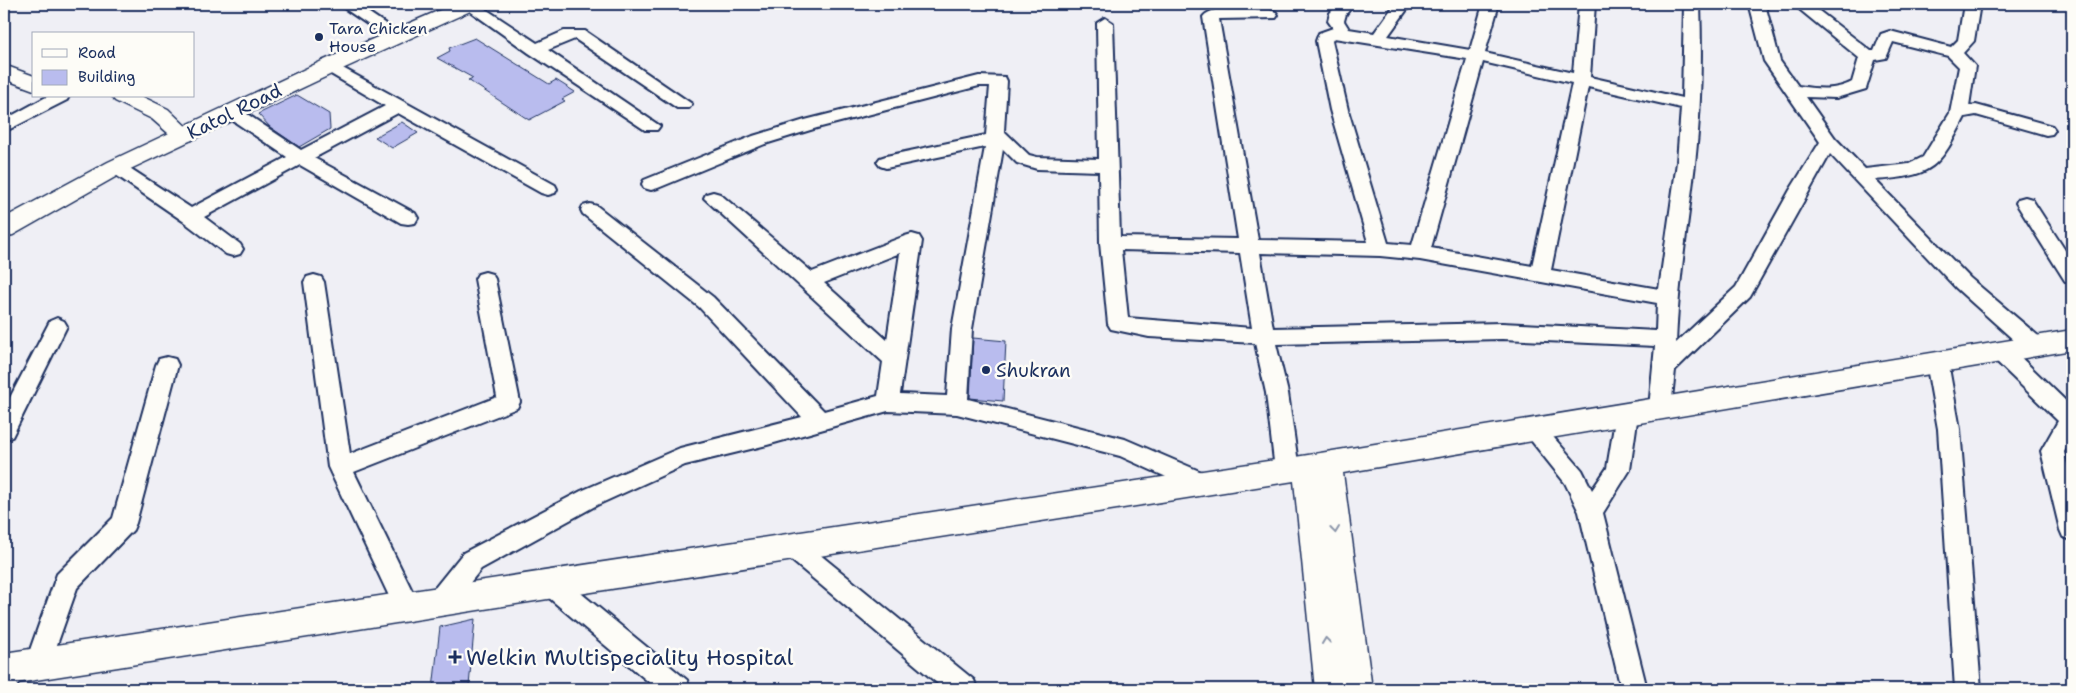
<svg xmlns="http://www.w3.org/2000/svg" width="2076" height="693" viewBox="0 0 2076 693" font-family="'Shantell Sans',sans-serif">
	<rect width="100%" height="100%" fill="#efeff5"/>
	<filter id="ink" filterUnits="userSpaceOnUse"><feTurbulence type="fractalNoise" baseFrequency=".02" numOctaves="2"/><feDisplacementMap in="SourceGraphic" scale="10" xChannelSelector="R" yChannelSelector="G"/><feConvolveMatrix kernelMatrix="1 2 1 2 8 2 1 2 1" color-interpolation-filters="sRGB"/></filter>
	<g filter="url(#ink)">
		<g fill="#b9bcee" stroke="#1b2f5e">
			<path d="M475,38L549,84L556,80L575,92L562,99L565,101L529,120L468,80L473,78L437,58L450,51L449,48Z"/>
			<path d="M297,95L329,114L330,129L299,147L270,127L258,114Z"/>
			<path d="M402,122L418,133L392,148L375,137Z"/>
			<path d="M973,338L1006,341L1003,401L970,398Z"/>
			<path d="M475,619L469,686L453,689H433L440,627Z"/>
		</g>
		<g fill="none" stroke-linecap="round" stroke-linejoin="round">
			<g stroke="#1b2f5e" stroke-width="4">
				<g id="street">
					<path d="M338,4H356L393,29L385,34L379,32Z"/>
					<path d="M460,4H478L537,43L564,31H585L692,104L689,108H677L575,39L548,50L660,126L657,130H645L529,53Z"/>
					<path d="M1338,4H1354L1346,14L1344,21L1349,29L1374,33L1395,4H1411L1388,36L1470,50L1483,4H1499L1485,53L1573,73L1579,4H1595L1590,77L1682,98L1684,4H1700C1702,57 1701,112 1695,164C1688,224 1678,283 1676,343L1736,287L1790,190L1820,142L1764,61L1749,4H1765L1780,61L1798,86C1817,89 1835,91 1852,82L1859,58L1793,4H1810L1871,51H1874L1881,34L1890,31L1951,47L1958,40L1964,4H1980L1974,41L1963,53L1975,66L1969,106L1976,105L2052,126L2055,130L2052,134L2046,135L1976,115L1965,117C1939,167 1935,176 1875,180L1970,278L2043,340L2046,346L2043,352L2035,354L2027,352L1956,288L1830,154L1750,297L1675,370L1671,408L1668,414L1660,417L1652,414L1649,408L1655,346L1502,339L1276,344L1288,393L1299,470L1295,477L1287,479L1279,477L1275,470L1266,393L1255,343L1149,337L1111,329L1108,324L1100,243L1099,171L1037,169L1017,163L1003,149L972,329L968,399L1125,439L1211,476L1215,483L1211,490L1203,493L1195,490L1120,456L957,414L888,411L767,445L685,465L597,505L481,569L448,610L439,613L430,610L426,602L430,594L463,553L581,491L680,448L802,417L699,307L583,214L581,210L583,206L590,204L597,206L713,297L824,411L878,396L883,362L704,198L706,194L713,192L720,194L812,272L905,236L912,234L919,236L922,241L900,394L947,396L952,329L985,147L886,168L880,166L877,162L880,158L886,156L986,135L990,86H979L817,128L765,144L658,188L651,190L644,188L642,184L644,180L753,136L805,120L979,76L1005,77L1007,81L1004,131L1029,155L1037,157L1099,159L1097,23L1105,18L1113,23L1120,237L1238,239L1203,17C1213,3 1254,10 1270,10L1276,12L1278,15L1276,18L1219,19L1258,240L1368,242L1330,110L1316,41L1319,33L1333,28L1328,21L1330,13ZM1334,38L1467,59L1412,245L1388,243L1348,110L1332,41ZM1893,42L1948,56L1959,67L1950,113L1923,157L1909,164L1865,169L1835,138L1806,97L1836,98L1866,89L1875,60L1886,58ZM1483,62L1572,83L1532,266L1431,248ZM1588,87L1681,108L1677,162L1659,289L1551,270ZM1121,250L1240,253L1252,328L1128,318ZM900,253L887,340L824,283ZM1260,253L1380,256L1420,260L1657,303L1656,331L1502,323L1273,328Z"/>
					<path d="M330,61L555,185L557,189L555,193L548,195L541,193L398,113L314,158L415,213L418,218L415,223L408,224L401,223L300,165L204,217L240,244L243,249L240,254L233,256L226,254L183,221L110,171L107,167L110,163H122L191,208L287,157L226,116L223,112L226,108H238L301,150L385,106L324,70L322,66L324,62Z"/>
					<path d="M48,96H69L67,100L4,132V120Z"/>
					<path d="M2025,197L2032,199L2072,261V283L2065,281L2016,203L2018,199Z"/>
					<path d="M485,272L492,274L495,279L520,402L517,408L354,472L420,607L416,615L407,618L398,615L328,467L304,282L307,277L314,275L321,277L324,282L350,454L497,397L475,279L478,274Z"/>
					<path d="M57,318L64,321L67,326L12,437L4,440V409L50,321Z"/>
					<path d="M2001,344L2009,346L2072,407V437L2064,452L2072,484V540L2063,537L2060,530L2041,451L2058,421L1993,358L1990,352L1993,346Z"/>
					<path d="M1937,354L1945,356L1948,362L1960,429L1981,689H1955L1938,429L1926,362L1929,356Z"/>
					<path d="M167,357L175,359L178,365L136,523L133,530L77,588L47,673L38,676L29,673L25,664L57,574L113,518L156,365L159,359Z"/>
					<path d="M1627,405L1635,408L1638,414L1630,470L1603,513L1647,689H1621L1579,512L1565,483L1522,429L1525,423L1533,420L1541,423L1582,470L1592,490L1607,468L1616,414L1619,408Z"/>
					<path d="M793,536L802,540L974,680L977,689H944L784,554L781,547L784,540Z"/>
					<path d="M551,573L560,576L687,680L690,689H657L542,592L538,584L542,576Z"/>
					<path d="M4,657L15,660L19,669L17,689H4Z"/>
				</g>
			</g>
			<g stroke="#1b2f5e" stroke-width="3">
				<g id="secondary">
					<path d="M4,65L34,76V90L4,79Z"/>
					<path d="M112,96H141L168,109L195,135L192,140L184,142L176,140L152,119L115,101Z"/>
					<path d="M2072,330V350L1343,473L1372,689H1315L1294,481L4,685V653L1308,455Z"/>
				</g>
			</g>
			<g stroke="#1b2f5e" stroke-width="3">
				<path id="primary" d="M454,4H480L477,8L338,71L124,172L13,235L4,237V218L108,162L322,61Z"/>
			</g>
			<use href="#street" fill="#fdfcf7" fill-rule="evenodd"/>
			<use href="#secondary" fill="#fdfcf7" fill-rule="evenodd"/>
			<use href="#primary" fill="#fdfcf7" fill-rule="evenodd"/>
		</g>
		<defs><path id="oneway-chevron" d="M-2-3.5L2.5 0L-2 3.5" fill="none" stroke-width="1.6" stroke-linecap="round" stroke-linejoin="round" transform="scale(1.25)"/></defs>
		<g stroke="#8c96aa">
			<use href="#oneway-chevron" transform="translate(1335 530) rotate(83)"/>
			<use href="#oneway-chevron" transform="translate(1326 641) rotate(-96)"/>
		</g>
	</g>
	<g fill="#1b2f5e" stroke="#fdfcf7" stroke-width="2">
		<circle cx="319" cy="37" r="5"/>
		<circle cx="986" cy="370" r="5"/>
		<path d="M452.5 649.5h5v5h5v5h-5v5h-5v-5h-5v-5h5z"/>
	</g>
	<g text-anchor="middle" stroke-width="5" stroke-linejoin="round" paint-order="stroke">
		<g font-size="16" fill="#1b2f5e" stroke="#fdfcf7" text-anchor="start">
			<text x="329" y="34">Tara Chicken<tspan x="329" dy="18">House</tspan></text>
		</g>
		<g font-size="19" fill="#1b2f5e" stroke="#fdfcf7">
			<text transform="translate(234 111) rotate(-26)" y="7">Katol Road</text>
		</g>
		<g font-size="19" fill="#1b2f5e" stroke="#fdfcf7" text-anchor="start">
			<text x="996" y="377">Shukran</text>
		</g>
		<g font-size="22" fill="#1b2f5e" stroke="#fdfcf7" text-anchor="start">
			<text x="466" y="665">Welkin Multispeciality Hospital</text>
		</g>
	</g>
	<rect width="2076" height="693" fill="none" stroke="#fdfcf7" stroke-width="20"/>
	<rect x="10" y="10" width="2056" height="673" fill="none" stroke="#1b2f5e" stroke-width="2" filter="url(#ink)"/>
	<rect x="32" y="32" width="162" height="65" fill="#fdfcf7" stroke="#a3aaba"/>
	<rect x="42" y="49" width="25" height="8" fill="#fdfcf7" stroke="#a3aaba"/>
	<text x="78" y="58" font-size="15" fill="#1b2f5e">Road</text>
	<rect x="42" y="70" width="25" height="15" fill="#b9bcee" stroke="#a3aaba"/>
	<text x="78" y="82" font-size="15" fill="#1b2f5e">Building</text>
</svg>
